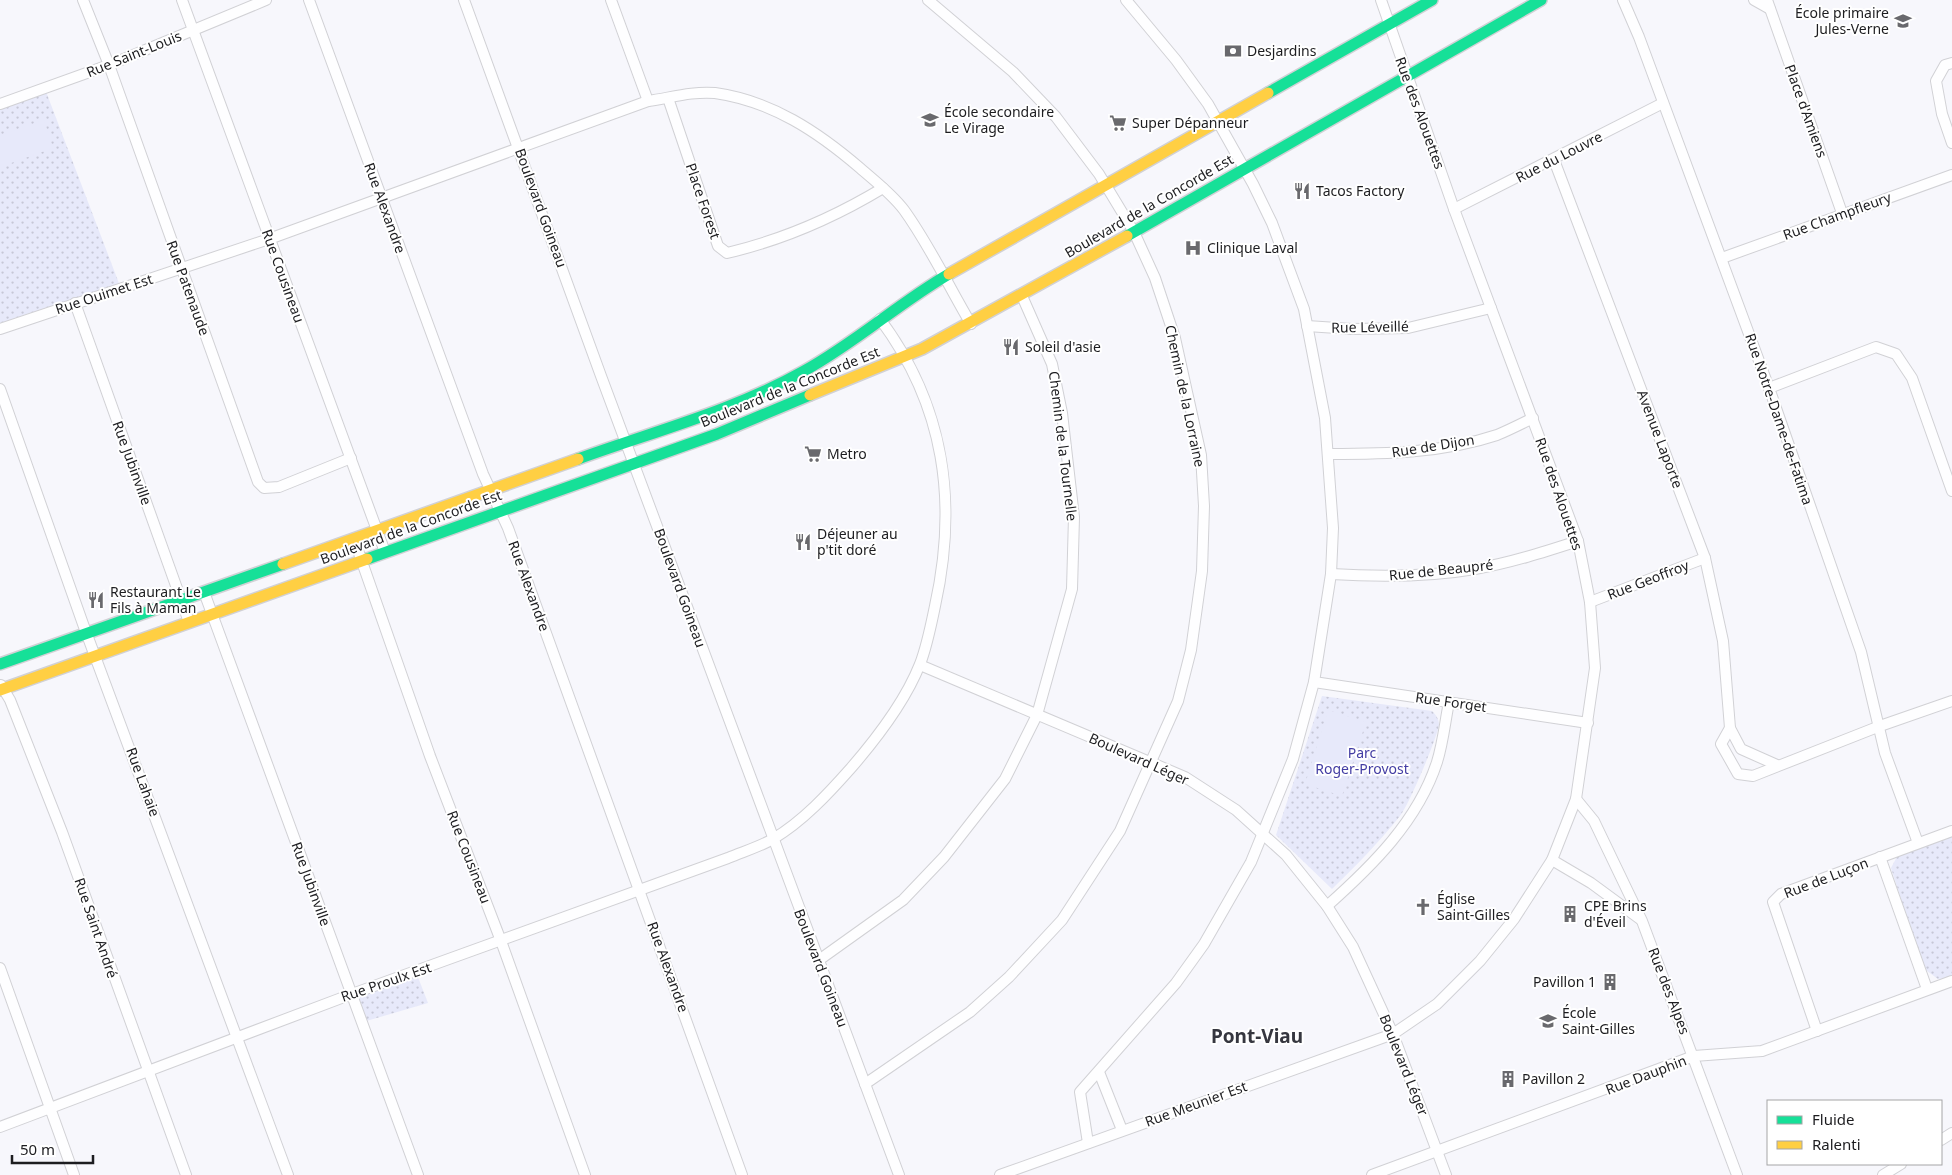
<svg xmlns="http://www.w3.org/2000/svg" width="1952" height="1175" viewBox="0 0 1952 1175" font-family="'Noto Sans',sans-serif">
	<defs>
		<pattern id="grass-dots" width="8" height="8" patternUnits="userSpaceOnUse" patternTransform="scale(1.25)"><rect width="8" height="8" fill="#e7e9fa"/><path d="M2 2h.1M6 6h.1" fill="none" stroke="#c6c7d6" stroke-width="1.8" stroke-linecap="round"/></pattern>
	</defs>
	<rect width="100%" height="100%" fill="#f7f7fc"/>
	<g fill="url(#grass-dots)">
		<path d="M45,89L120,286L0,329V105Z"/>
		<path d="M1322,696L1432,711C1436,715 1439,719 1439,725C1437,738 1409,805 1400,816C1379,842 1356,866 1332,889L1276,835Z"/>
		<path d="M1952,836V977L1938,979L1923,968L1891,868L1900,851Z"/>
		<path d="M416,972L428,1003L363,1022L352,994Z"/>
	</g>
	<g fill="#e7e9fa">
		<path d="M44,120L53,148L0,167V135Z"/>
		<path d="M1328,710L1366,722L1342,796L1305,784Z"/>
	</g>
	<g fill="none" stroke-linecap="round" stroke-linejoin="round">
		<g stroke="#d1d1d5" stroke-width="12">
			<g id="street">
				<path d="M83,0L109,65L258,482L264,488L279,487L351,458"/>
				<path d="M182,0L385,552"/>
				<path d="M309,0L483,474L508,528L742,1175"/>
				<path d="M464,0L601,376L899,1175"/>
				<path d="M611,0L648,101"/>
				<path d="M1623,0L1639,37L1769,388L1861,652L1885,753L1918,843"/>
				<path d="M1754,0L1770,9"/>
				<path d="M1767,0L1842,213"/>
				<path d="M1952,63L1945,65L1936,81L1942,114L1952,143"/>
				<path d="M668,98L718,246L727,253C782,240 835,217 883,188"/>
				<path d="M0,104L109,65L266,0"/>
				<path d="M1554,160L1705,558L1723,641L1730,728L1741,749L1777,765"/>
				<path d="M1454,209L1663,103"/>
				<path d="M1722,258L1952,175"/>
				<path d="M75,303L189,622"/>
				<path d="M1307,326L1352,329L1408,328L1491,308"/>
				<path d="M0,329L269,239L648,101C670,98 692,91 715,93C772,101 818,132 860,168C876,182 892,194 904,210C930,246 949,287 971,324"/>
				<path d="M1769,388L1876,347L1896,354L1912,378L1952,491"/>
				<path d="M0,389L83,624L288,1175"/>
				<path d="M1329,454C1385,454 1443,453 1497,435C1509,430 1521,424 1533,418"/>
				<path d="M354,539L430,756L501,941L585,1175"/>
				<path d="M1331,574C1378,577 1428,577 1475,569C1510,563 1544,552 1578,541"/>
				<path d="M204,592L418,1175"/>
				<path d="M1590,602L1705,558"/>
				<path d="M920,665L1185,777L1236,810L1286,855L1327,906L1353,947L1393,1034L1446,1175"/>
				<path d="M1314,682L1588,723"/>
				<path d="M1,685L10,700L62,832L186,1175"/>
				<path d="M1730,728L1721,744L1738,774L1753,776L1880,726L1952,701"/>
				<path d="M1576,799L1594,821L1642,921L1737,1175"/>
				<path d="M1880,857L1927,989"/>
				<path d="M1552,860L1591,883L1640,919"/>
				<path d="M1327,906C1372,866 1418,821 1437,762C1443,743 1445,722 1449,702"/>
				<path d="M819,960L903,900L944,857L1005,779L1037,715L1072,589L1074,517L1062,413L1052,364L1022,296"/>
				<path d="M0,968L74,1175"/>
				<path d="M1817,1031L1773,902L1781,894L1952,831"/>
				<path d="M1099,1072L1122,1130"/>
				<path d="M865,1084L970,1012L1009,977L1062,920L1120,831L1178,701L1191,650L1202,571L1204,506L1201,455L1175,338L1155,278L1134,232L1099,174L1056,117L1013,72L928,0"/>
				<path d="M0,1127L352,994L728,858C742,852 759,847 773,839C803,821 828,794 851,768C877,738 905,702 920,664C927,646 931,625 935,606C958,502 945,406 880,319"/>
				<path d="M1941,1140L1952,1133"/>
				<path d="M1088,1143L1080,1092L1176,983L1204,944L1251,862L1293,759L1314,682L1331,574L1333,528L1325,418L1304,309L1272,223L1253,184L1208,104L1176,60L1126,0"/>
				<path d="M1000,1175L1393,1034L1437,1004L1480,961L1514,919L1552,860L1576,799L1595,668L1590,602L1578,541L1454,209L1381,0"/>
				<path d="M1372,1175L1694,1056L1762,1051L1952,981"/>
				<path d="M1883,1175L1901,1164"/>
			</g>
		</g>
		<g stroke="#d1d1d5" stroke-width="14">
			<g id="fast">
				<path d="M1268,93L1432,0"/>
				<path d="M1127,236L1541,0"/>
				<path d="M578,459C655,431 733,411 804,371C855,343 899,303 949,274"/>
				<path d="M367,559L717,434L810,395"/>
				<path d="M0,664L283,564"/>
			</g>
		</g>
		<g stroke="#d1d1d5" stroke-width="14">
			<g id="slow">
				<path d="M949,274L1268,93"/>
				<path d="M810,395L922,349L1127,236"/>
				<path d="M283,564L578,459"/>
				<path d="M0,690L367,559"/>
			</g>
		</g>
		<use href="#street" stroke="#fefeff" stroke-width="10"/>
		<use href="#fast" stroke="#16e098" stroke-width="11"/>
		<use href="#slow" stroke="#ffcf43" stroke-width="11"/>
	</g>
	<defs>
		<g id="school-bare" transform="scale(1.35)"><path d="M0-5L7-2L0 1L-7-2ZM-4 1L0 2.5L4 1V4Q0 6-4 4Z" fill="#69696d" stroke="#fff" stroke-width="2.5" paint-order="stroke"/></g>
		<g id="bank-bare" transform="scale(1.35)"><path d="M-6-4H6V4H-6ZM0-2.3a2.3 2.3 0 1 0 0 4.6a2.3 2.3 0 1 0 0-4.6Z" fill="#69696d" stroke="#fff" stroke-width="2.5" paint-order="stroke"/></g>
		<g id="supermarket-bare" transform="scale(1.35)"><path d="M-6-5.5h2.5l.6 2H6L4.5 2H-2.5L-4.4-4H-6ZM-1.5 3.2a1.3 1.3 0 1 0 .1 0ZM3 3.2a1.3 1.3 0 1 0 .1 0Z" fill="#69696d" stroke="#fff" stroke-width="2.5" paint-order="stroke"/></g>
		<g id="restaurant-bare" transform="scale(1.35)"><path d="M-5-6h1v4h1v-4h1v4h1v-4h1v5L-1.5 .5V6h-2V.5L-5-1ZM5-6V6H3V1.5H1.5Q1.5-4 5-6Z" fill="#69696d" stroke="#fff" stroke-width="2.5" paint-order="stroke"/></g>
		<g id="hospital-bare" transform="scale(1.35)"><path d="M-5-5h3v3.5h4V-5h3V5h-3V1.5h-4V5h-3Z" fill="#69696d" stroke="#fff" stroke-width="2.5" paint-order="stroke"/></g>
		<g id="church-bare" transform="scale(1.35)"><path d="M-1.2-6h2.4v3.5h3.3v2.4h-3.3V6h-2.4V-.1h-3.3v-2.4h3.3Z" fill="#69696d" stroke="#fff" stroke-width="2.5" paint-order="stroke"/></g>
		<g id="building-bare" transform="scale(1.35)"><path d="M-4-6H4V6H1V3H-1V6H-4ZM-2.5-4.3h1.7v1.8h-1.7ZM.8-4.3h1.7v1.8H.8ZM-2.5-1h1.7V.8h-1.7ZM.8-1h1.7V.8H.8Z" fill="#69696d" stroke="#fff" stroke-width="2.5" paint-order="stroke"/></g>
	</defs>
	<g fill-rule="evenodd">
		<use href="#school-bare" x="1903" y="21"/>
		<use href="#bank-bare" x="1233" y="51"/>
		<use href="#school-bare" x="930" y="120"/>
		<use href="#supermarket-bare" x="1118" y="123"/>
		<use href="#restaurant-bare" x="1302" y="191"/>
		<use href="#hospital-bare" x="1193" y="248"/>
		<use href="#restaurant-bare" x="1011" y="347"/>
		<use href="#supermarket-bare" x="813" y="454"/>
		<use href="#restaurant-bare" x="803" y="542"/>
		<use href="#restaurant-bare" x="96" y="600"/>
		<use href="#church-bare" x="1423" y="907"/>
		<use href="#building-bare" x="1570" y="914"/>
		<use href="#building-bare" x="1610" y="982"/>
		<use href="#school-bare" x="1548" y="1021"/>
		<use href="#building-bare" x="1508" y="1079"/>
	</g>
	<g text-anchor="middle" stroke-width="4" stroke-linejoin="round" paint-order="stroke">
		<g font-size="14" fill="#1d1d20" stroke="#fff" text-anchor="start">
			<text x="1889" y="18" text-anchor="end">École primaire<tspan x="1889" dy="16">Jules-Verne</tspan></text>
			<text x="1247" y="56">Desjardins</text>
			<text x="944" y="117">École secondaire<tspan x="944" dy="16">Le Virage</tspan></text>
			<text x="1132" y="128">Super Dépanneur</text>
			<text x="1316" y="196">Tacos Factory</text>
			<text x="1207" y="253">Clinique Laval</text>
			<text x="1025" y="352">Soleil d'asie</text>
			<text x="827" y="459">Metro</text>
			<text x="817" y="539">Déjeuner au<tspan x="817" dy="16">p'tit doré</tspan></text>
			<text x="110" y="597">Restaurant Le<tspan x="110" dy="16">Fils à Maman</tspan></text>
			<text x="1437" y="904">Église<tspan x="1437" dy="16">Saint-Gilles</tspan></text>
			<text x="1584" y="911">CPE Brins<tspan x="1584" dy="16">d'Éveil</tspan></text>
			<text x="1596" y="987" text-anchor="end">Pavillon 1</text>
			<text x="1562" y="1018">École<tspan x="1562" dy="16">Saint-Gilles</tspan></text>
			<text x="1522" y="1084">Pavillon 2</text>
		</g>
		<g font-size="14" fill="#1d1d20" stroke="#fff">
			<text transform="translate(134 54) rotate(-22)" y="5">Rue Saint-Louis</text>
			<text transform="translate(1806 111) rotate(70)" y="5">Place d'Amiens</text>
			<text transform="translate(1420 113) rotate(70)" y="5">Rue des Alouettes</text>
			<text transform="translate(1559 157) rotate(-27)" y="5">Rue du Louvre</text>
			<text transform="translate(703 201) rotate(71)" y="5">Place Forest</text>
			<text transform="translate(1149 206) rotate(-30)" y="5">Boulevard de la Concorde Est</text>
			<text transform="translate(385 208) rotate(70)" y="5">Rue Alexandre</text>
			<text transform="translate(541 208) rotate(70)" y="5">Boulevard Goineau</text>
			<text transform="translate(1837 216) rotate(-20)" y="5">Rue Champfleury</text>
			<text transform="translate(283 276) rotate(70)" y="5">Rue Cousineau</text>
			<text transform="translate(188 288) rotate(70)" y="5">Rue Patenaude</text>
			<text transform="translate(104 294) rotate(-18)" y="5">Rue Ouimet Est</text>
			<text transform="translate(1370 327) rotate(-1)" y="5">Rue Léveillé</text>
			<text transform="translate(790 387) rotate(-22)" y="5">Boulevard de la Concorde Est</text>
			<text transform="translate(1185 396) rotate(78)" y="5">Chemin de la Lorraine</text>
			<text transform="translate(1779 419) rotate(71)" y="5">Rue Notre-Dame-de-Fatima</text>
			<text transform="translate(1660 439) rotate(69)" y="5">Avenue Laporte</text>
			<text transform="translate(1063 446) rotate(83)" y="5">Chemin de la Tournelle</text>
			<text transform="translate(1433 446) rotate(-9)" y="5">Rue de Dijon</text>
			<text transform="translate(132 463) rotate(70)" y="5">Rue Jubinville</text>
			<text transform="translate(1559 494) rotate(71)" y="5">Rue des Alouettes</text>
			<text transform="translate(411 527) rotate(-20)" y="5">Boulevard de la Concorde Est</text>
			<text transform="translate(1441 570) rotate(-6)" y="5">Rue de Beaupré</text>
			<text transform="translate(1648 580) rotate(-21)" y="5">Rue Geoffroy</text>
			<text transform="translate(529 586) rotate(70)" y="5">Rue Alexandre</text>
			<text transform="translate(680 588) rotate(70)" y="5">Boulevard Goineau</text>
			<text transform="translate(1451 702) rotate(8)" y="5">Rue Forget</text>
			<text transform="translate(1139 759) rotate(24)" y="5">Boulevard Léger</text>
			<text transform="translate(143 782) rotate(70)" y="5">Rue Lahaie</text>
			<text transform="translate(469 857) rotate(69)" y="5">Rue Cousineau</text>
			<text transform="translate(1826 878) rotate(-21)" y="5">Rue de Luçon</text>
			<text transform="translate(311 884) rotate(70)" y="5">Rue Jubinville</text>
			<text transform="translate(96 928) rotate(71)" y="5">Rue Saint André</text>
			<text transform="translate(668 967) rotate(70)" y="5">Rue Alexandre</text>
			<text transform="translate(821 968) rotate(69)" y="5">Boulevard Goineau</text>
			<text transform="translate(386 982) rotate(-19)" y="5">Rue Proulx Est</text>
			<text transform="translate(1669 991) rotate(69)" y="5">Rue des Alpes</text>
			<text transform="translate(1404 1065) rotate(68)" y="5">Boulevard Léger</text>
			<text transform="translate(1646 1075) rotate(-21)" y="5">Rue Dauphin</text>
			<text transform="translate(1196 1104) rotate(-20)" y="5">Rue Meunier Est</text>
		</g>
		<g font-size="14" fill="#433da3" stroke="#fff">
			<text x="1362" y="758">Parc<tspan x="1362" dy="16">Roger-Provost</tspan></text>
		</g>
		<g font-size="19" font-weight="bold" fill="#36373f" stroke="#fff">
			<text x="1257" y="1043">Pont-Viau</text>
		</g>
	</g>
	<rect x="1767" y="1100" width="175" height="65" fill="#ffffff" stroke="#a5a5a6"/>
	<rect x="1777" y="1116" width="25" height="8" fill="#16e098" stroke="#a5a5a6"/>
	<text x="1812" y="1125" font-size="15" fill="#1d1d20">Fluide</text>
	<rect x="1777" y="1141" width="25" height="8" fill="#ffcf43" stroke="#a5a5a6"/>
	<text x="1812" y="1150" font-size="15" fill="#1d1d20">Ralenti</text>
	<path d="M12 1155v8h81v-8" fill="none" stroke="#1d1d20" stroke-width="2.5"/>
	<text x="20" y="1155" font-size="15" fill="#1d1d20" stroke="#ffffff" stroke-width="4" paint-order="stroke">50 m</text>
</svg>
